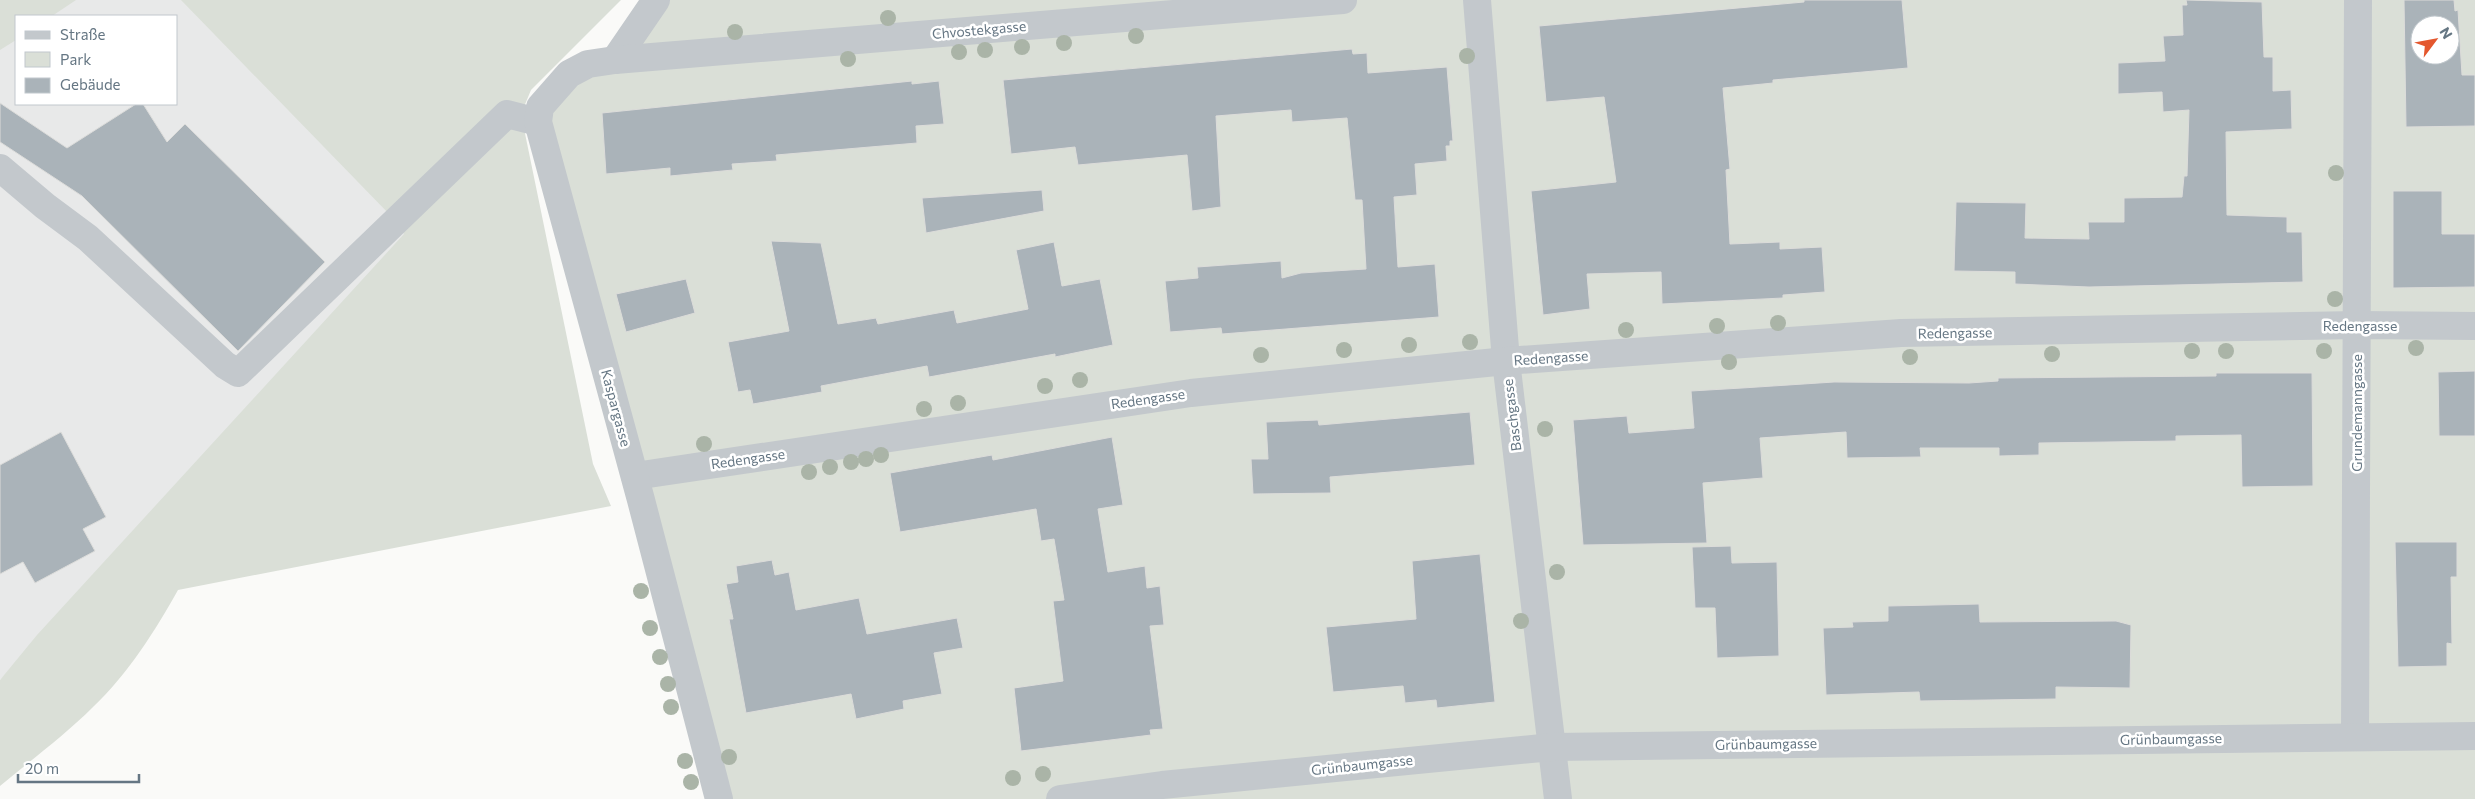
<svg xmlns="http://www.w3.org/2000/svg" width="2475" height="799" viewBox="0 0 2475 799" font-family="Commissioner,sans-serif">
	<rect width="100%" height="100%" fill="#fafaf8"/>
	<path fill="#e8e9e9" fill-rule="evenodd" d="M0,0H581L414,245L0,680ZM16,16H176V104H16Z"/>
	<g fill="#dadfd7" fill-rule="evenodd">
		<path d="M0,0H76L52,16H16V40L0,50Z"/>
		<path d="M181,0H621L531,90L521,114L593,464L611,506L178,590C155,631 128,674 93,707C64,736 31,760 0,786V680L37,635L404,234L391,216Z"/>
		<path d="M656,0H2475V799H719L540,107L615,60ZM2420,25H2450V55H2420Z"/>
	</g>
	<g fill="#aab3b9" stroke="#dcdcda" fill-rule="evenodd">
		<path d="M1804,0H1902L1908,68L1773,80V83L1723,88L1730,169L1726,170L1730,244L1780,242V249L1822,247L1825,292L1783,295V298L1662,304L1661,272L1587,274L1590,309L1543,315L1531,191L1616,182L1604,97L1546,102L1539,26L1804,2Z"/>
		<path d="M2186,0L2262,2L2264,57H2273V91L2291,90L2292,129L2226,132L2227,215L2287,217V232H2302L2303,282L2089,287L2015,284V272L1954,271L1956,202L2026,203L2025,238L2089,239L2088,222H2124V198L2182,197L2184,176H2187L2189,110L2163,112L2162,92L2118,94V63L2165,61L2163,36L2183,35L2182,5H2187Z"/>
		<path d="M2404,0H2454L2455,11L2458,10L2462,75H2475V126L2406,127ZM2420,25H2450V55H2420Z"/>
		<path d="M1352,49L1353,54L1367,53L1368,73L1447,67L1453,141H1450V146H1446L1447,161L1415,164L1417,195L1394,197L1398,267L1435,264L1439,317L1222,334L1221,328L1170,332L1165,281L1198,278L1197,267L1281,261L1282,278L1301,273L1366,269L1362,200H1355L1347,118L1292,122L1291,110L1216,116L1221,207L1192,211L1187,155L1078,165L1075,147L1011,154L1003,80Z"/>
		<path d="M912,81V84L939,81L944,124L916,126L917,143L776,155L777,161L732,164L733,170L670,176V168L606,174L602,113Z"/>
		<path d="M0,103L67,148L136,104H143L167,142L185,124L325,262L238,351L82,196L0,142Z"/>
		<path d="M1042,190L1044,211L926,233L922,198Z"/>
		<path d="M2393,191H2442V234H2475V287L2393,288Z"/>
		<path d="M771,241L821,243L838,324L876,318L878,324L954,310L957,323L1028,309L1016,250L1054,242L1062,286L1100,279L1113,345L1055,357V354L929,377L927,366L821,386L822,392L753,404L750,390L738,392L728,342L789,331Z"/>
		<path d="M686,279L695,313L626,332L616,294Z"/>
		<path d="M2475,371V436H2439L2438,372Z"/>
		<path d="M2216,373H2312L2313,486L2242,487L2241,435L2176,436V441L2039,443V455L1999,456V448H1920L1921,457L1847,458L1846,432L1760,438L1763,478L1703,483L1707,543L1583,545L1573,420L1627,416L1629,433L1694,428L1691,391L1742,388L1834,382L1969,383L1998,381V378L2216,376Z"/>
		<path d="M1470,412L1475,465L1330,477L1331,493L1253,494L1251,459H1268L1266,422L1318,420L1319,425Z"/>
		<path d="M61,432L106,517L83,529L95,551L35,583L23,562L0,574V465Z"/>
		<path d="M1112,437L1123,505L1098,509L1108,572L1145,566L1147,588L1160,586L1164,625L1150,626L1163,729L1150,730L1151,735L1021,751L1014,688L1063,681L1053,601L1064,600L1054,539L1041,541L1036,509L900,532L890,473L992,455L993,460Z"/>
		<path d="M2395,542H2457V577H2451L2452,644L2447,643V666L2398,667Z"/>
		<path d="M1731,546L1732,563L1777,562L1779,656L1717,658L1715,608H1695L1692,547Z"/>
		<path d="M1480,554L1495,702L1437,708L1436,700L1405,703L1403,686L1333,692L1326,627L1416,619L1412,561Z"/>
		<path d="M772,560L775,575L789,572L796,610L859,598L867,634L957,618L963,648L934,653L942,694L903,701L904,709L856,719L851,694L746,713L729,619H733L726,584L738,582L736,566Z"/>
		<path d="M1979,604L1980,622L2116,621L2131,625L2130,688L2056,687V699L1920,701L1919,692L1826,695L1823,628L1853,627L1852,622L1888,621V606Z"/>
	</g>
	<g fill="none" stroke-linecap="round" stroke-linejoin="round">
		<g stroke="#c3c8cc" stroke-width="28">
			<path d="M1477,0L1506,361L1558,799"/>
			<path d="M615,60L656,0"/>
			<path d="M0,168L45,206L88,238L225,365L238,373L507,114L538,122"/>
			<path d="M635,476L1191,393L1506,361L1901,333L2358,325L2475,326"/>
			<path d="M2355,737L2358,0"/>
			<path d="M719,799L641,500L538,122L540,107L569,74L588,64L615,60L1343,0"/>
			<path d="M1060,799L1162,785L1552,747L2475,736"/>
		</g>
	</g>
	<g fill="#aab4a7">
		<circle cx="888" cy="18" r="8"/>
		<circle cx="735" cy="32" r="8"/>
		<circle cx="1136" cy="36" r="8"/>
		<circle cx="1064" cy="43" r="8"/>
		<circle cx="1022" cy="47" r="8"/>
		<circle cx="985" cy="50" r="8"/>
		<circle cx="959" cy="52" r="8"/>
		<circle cx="1467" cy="56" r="8"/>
		<circle cx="848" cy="59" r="8"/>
		<circle cx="2336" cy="173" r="8"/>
		<circle cx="2335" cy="299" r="8"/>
		<circle cx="1778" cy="323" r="8"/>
		<circle cx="1717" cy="326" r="8"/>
		<circle cx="1626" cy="330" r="8"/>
		<circle cx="1470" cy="342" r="8"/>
		<circle cx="1409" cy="345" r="8"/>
		<circle cx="2416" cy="348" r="8"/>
		<circle cx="1344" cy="350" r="8"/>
		<circle cx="2192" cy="351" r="8"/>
		<circle cx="2226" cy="351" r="8"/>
		<circle cx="2324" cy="351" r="8"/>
		<circle cx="2052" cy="354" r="8"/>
		<circle cx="1261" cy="355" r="8"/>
		<circle cx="1910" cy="357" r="8"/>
		<circle cx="1729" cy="362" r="8"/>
		<circle cx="1080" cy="380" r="8"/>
		<circle cx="1045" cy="386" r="8"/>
		<circle cx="958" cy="403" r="8"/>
		<circle cx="924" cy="409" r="8"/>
		<circle cx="1545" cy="429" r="8"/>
		<circle cx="704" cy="444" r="8"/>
		<circle cx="881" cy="455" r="8"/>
		<circle cx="866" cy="459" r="8"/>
		<circle cx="851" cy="462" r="8"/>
		<circle cx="830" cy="467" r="8"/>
		<circle cx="809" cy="472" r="8"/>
		<circle cx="1557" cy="572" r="8"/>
		<circle cx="641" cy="591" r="8"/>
		<circle cx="1521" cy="621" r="8"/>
		<circle cx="650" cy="628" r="8"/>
		<circle cx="660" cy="657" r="8"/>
		<circle cx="668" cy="684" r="8"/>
		<circle cx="671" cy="707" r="8"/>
		<circle cx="729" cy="757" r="8"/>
		<circle cx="685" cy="761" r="8"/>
		<circle cx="1043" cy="774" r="8"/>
		<circle cx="1013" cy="778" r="8"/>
		<circle cx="691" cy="782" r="8"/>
	</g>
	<g text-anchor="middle" stroke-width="5" stroke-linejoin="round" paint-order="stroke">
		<g font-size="14" fill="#657683" stroke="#fff">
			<text transform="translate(979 30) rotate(-5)" y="5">Chvostekgasse</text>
			<text x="2360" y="331">Redengasse</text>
			<text transform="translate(1955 333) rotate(-1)" y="5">Redengasse</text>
			<text transform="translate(1551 358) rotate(-4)" y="5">Redengasse</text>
			<text transform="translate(1148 399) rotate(-8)" y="5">Redengasse</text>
			<text transform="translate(616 408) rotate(75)" y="5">Kaspargasse</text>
			<text transform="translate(2357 413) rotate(-90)" y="5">Grundemanngasse</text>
			<text transform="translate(1512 415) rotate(-97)" y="5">Baschgasse</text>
			<text transform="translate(748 459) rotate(-8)" y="5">Redengasse</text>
			<text transform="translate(2171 739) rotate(-1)" y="5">Grünbaumgasse</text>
			<text transform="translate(1766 744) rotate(-1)" y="5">Grünbaumgasse</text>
			<text transform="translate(1362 765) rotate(-6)" y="5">Grünbaumgasse</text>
		</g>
	</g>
	<rect x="15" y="15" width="162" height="90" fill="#ffffff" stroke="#c1c8cd"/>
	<rect x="25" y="31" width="25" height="8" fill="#c3c8cc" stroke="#c1c8cd"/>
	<text x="60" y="40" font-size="15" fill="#657683">Straße</text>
	<rect x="25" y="52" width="25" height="15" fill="#dadfd7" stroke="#c1c8cd"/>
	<text x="60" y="65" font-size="15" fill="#657683">Park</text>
	<rect x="25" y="78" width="25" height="15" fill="#aab3b9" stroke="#c1c8cd"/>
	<text x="60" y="90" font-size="15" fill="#657683">Gebäude</text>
	<g transform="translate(2435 40) rotate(58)"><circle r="24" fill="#ffffff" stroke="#c1c8cd"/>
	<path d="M0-4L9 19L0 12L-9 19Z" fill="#e4572e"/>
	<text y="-8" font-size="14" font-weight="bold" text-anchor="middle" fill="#657683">N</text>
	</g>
	<path d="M18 774v8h121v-8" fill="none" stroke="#657683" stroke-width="2.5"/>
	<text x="25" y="774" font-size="15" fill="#657683" stroke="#ffffff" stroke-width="4" paint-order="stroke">20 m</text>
</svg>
